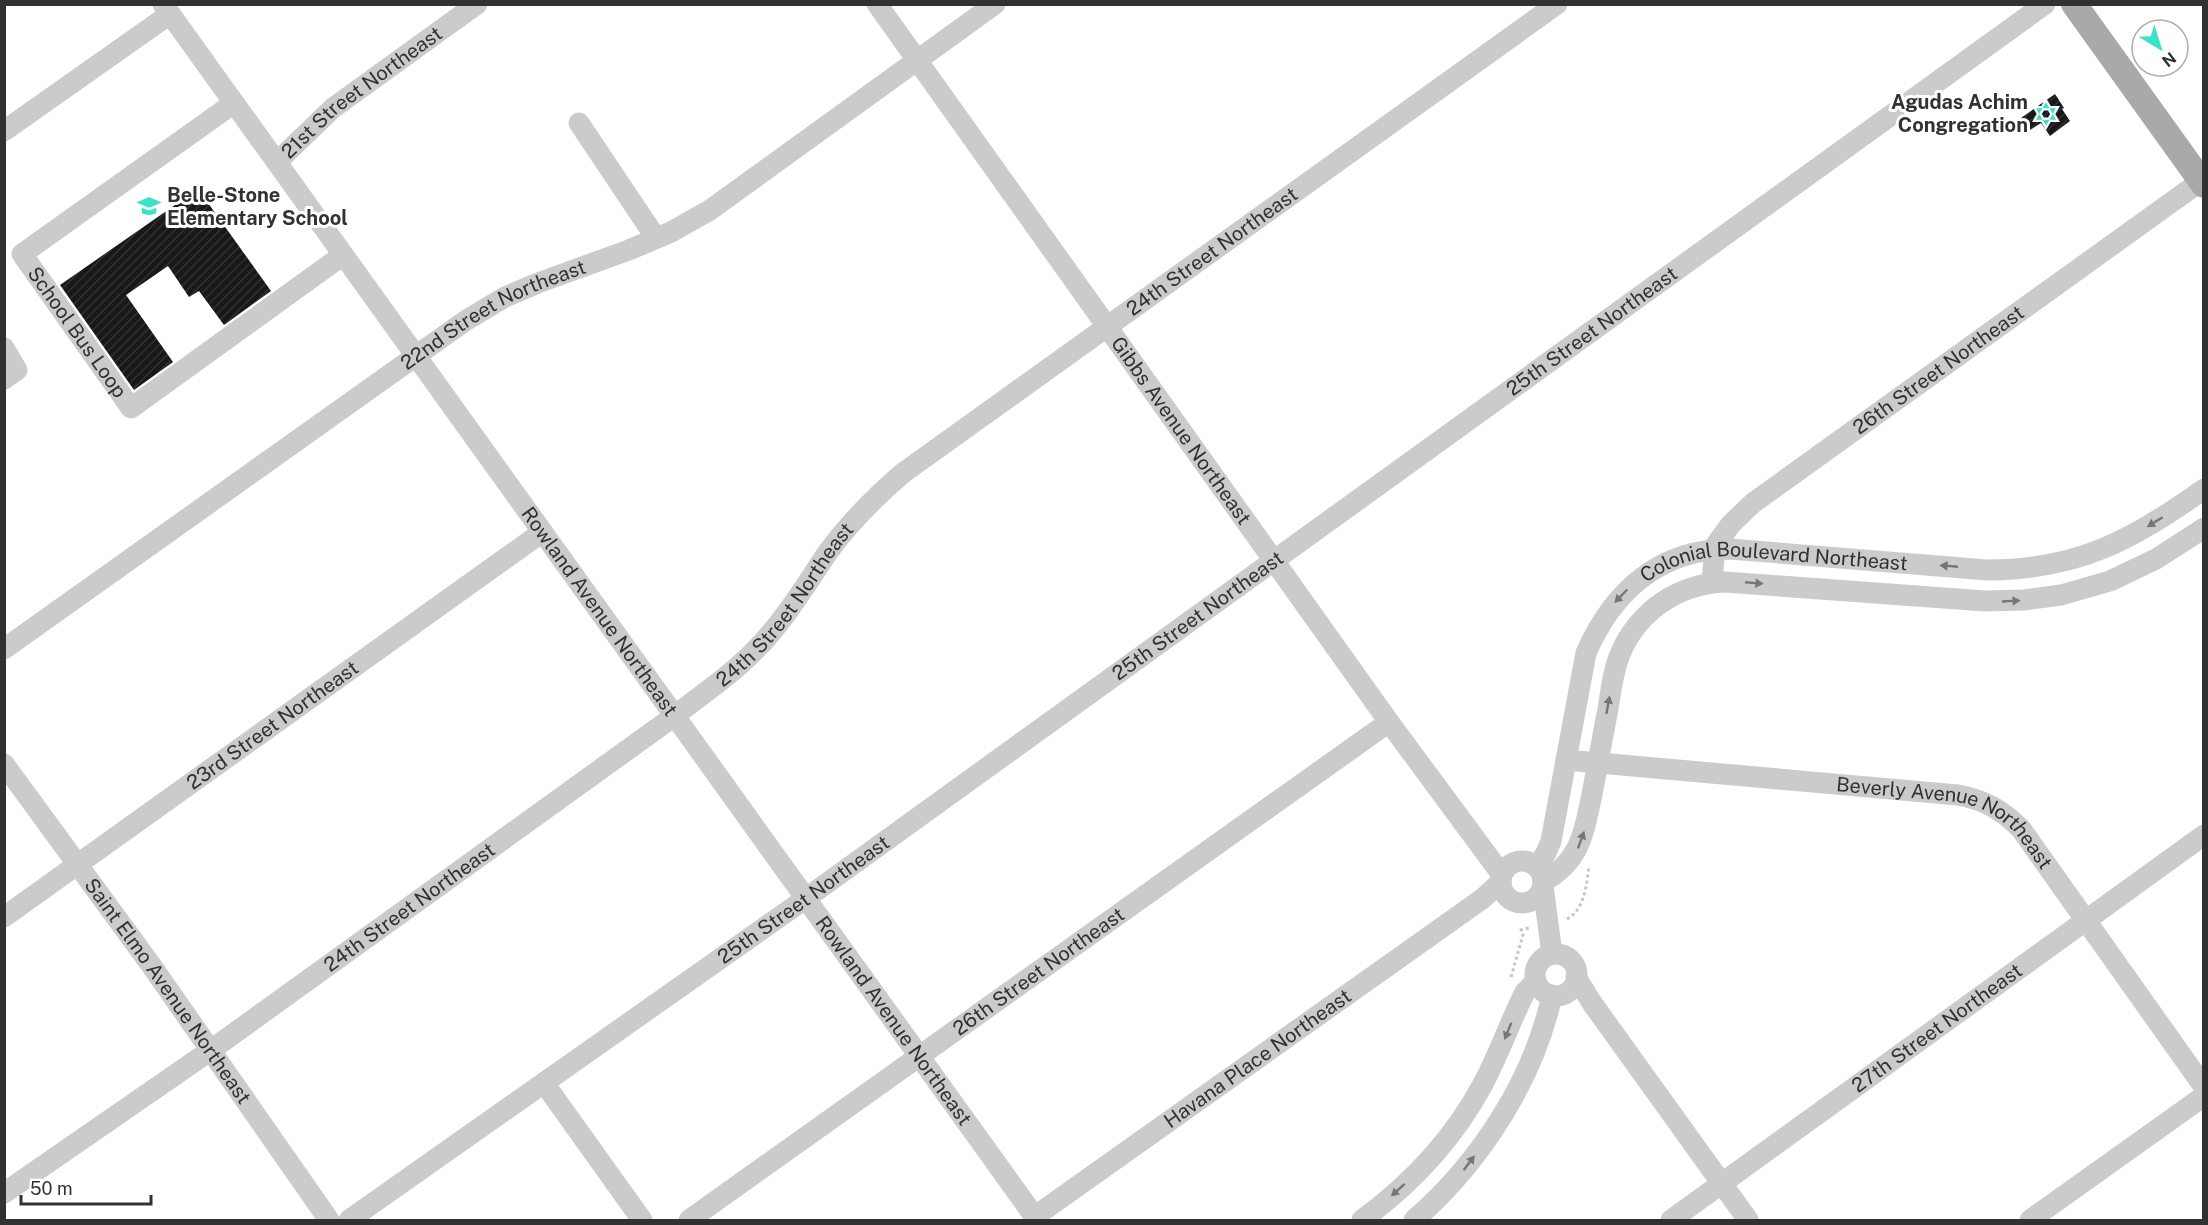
<svg xmlns="http://www.w3.org/2000/svg" width="2208" height="1225" viewBox="0 0 2208 1225" font-family="'Public Sans',sans-serif">
	<defs>
		<pattern id="building-hatch" width="6" height="6" patternUnits="userSpaceOnUse" patternTransform="scale(1.5)"><rect width="6" height="6" fill="#181818"/><path d="M-1 1l2-2M0 6l6-6M5 7l2-2" fill="none" stroke="#313131"/></pattern>
	</defs>
	<rect width="100%" height="100%" fill="#fff"/>
	<g fill="url(#building-hatch)">
		<path d="M2055,94L2064,108L2062,109L2070,121L2050,136L2041,123L2030,130L2021,118Z"/>
		<path d="M198,189L271,291L224,325L199,291L189,297L168,266L126,295L173,362L134,390L60,285Z"/>
	</g>
	<g fill="none" stroke-linecap="round" stroke-linejoin="round">
		<g stroke="#c5c5c5" stroke-width="3" stroke-dasharray="3 3" stroke-linecap="butt">
			<path d="M1567,919C1585,909 1586,886 1589,867"/>
			<path d="M1511,977L1523,935L1521,930L1529,928"/>
		</g>
		<g stroke="#cbcbcb" stroke-width="21">
			<path id="s1" d="M163,4L1037,1220"/>
			<path id="s2" d="M877,4L1389,722L1502,875"/>
			<path id="s3" d="M234,103L22,254L131,408L343,255"/>
			<path d="M579,123L656,238"/>
			<path d="M4,131L170,14"/>
			<path id="s4" d="M277,162L333,108L477,4"/>
			<path d="M4,348L17,370L4,379"/>
			<path id="s5" d="M1712,582L1715,546L1731,524L1753,503L2201,181L2204,177"/>
			<path id="s6" d="M4,649L465,321L505,297L538,283L629,250L671,232L710,210L995,4"/>
			<path id="s7" d="M1566,760L1958,795C1985,800 2002,810 2021,829L2204,1087"/>
			<path id="s8" d="M4,764L151,965L329,1220"/>
			<circle cx="1522" cy="882" r="21"/>
			<path id="s9" d="M1537,867L1546,853L1551,841L1586,653C1613,591 1660,549 1730,549L1987,570C2077,570 2133,540 2204,489"/>
			<path d="M1543,882C1579,861 1583,837 1591,799C1597,769 1602,739 1608,709C1611,690 1613,670 1621,652C1629,633 1644,615 1661,603C1680,590 1702,583 1725,582L1985,601L2024,600L2061,595L2110,581L2156,559L2204,528"/>
			<path d="M1543,886L1552,954"/>
			<path id="s10" d="M4,917L541,533"/>
			<circle cx="1556" cy="975" r="21"/>
			<path d="M1576,977L1592,1003L1748,1220"/>
			<path d="M544,1083L642,1220"/>
			<path id="s11" d="M4,1193L211,1050L673,717C706,691 743,667 770,634C792,609 809,580 828,552C850,522 875,497 903,473L1557,4"/>
			<path id="s12" d="M1034,1217L1482,899L1501,882"/>
			<path id="s13" d="M349,1220L805,899L2045,4"/>
			<path id="s14" d="M689,1220L1389,722"/>
			<path d="M1362,1220C1411,1184 1454,1138 1483,1084C1499,1054 1510,1022 1525,992L1536,981"/>
			<path d="M1414,1220C1479,1164 1534,1080 1552,995"/>
			<path id="s15" d="M1671,1220L2204,835"/>
			<path d="M2030,1220L2204,1096"/>
		</g>
		<path stroke="#a9a9a9" stroke-width="26" d="M2074,4L2204,185"/>
	</g>
	<defs><path id="oneway-solid" d="M-6-.8H1V-3.2L6.5 0L1 3.2V.8H-6Z" transform="scale(1.5)"/></defs>
	<g fill="#767676">
		<use href="#oneway-solid" transform="translate(2155 522) rotate(148)"/>
		<use href="#oneway-solid" transform="translate(1949 566) rotate(-175)"/>
		<use href="#oneway-solid" transform="translate(1754 583) rotate(5)"/>
		<use href="#oneway-solid" transform="translate(1621 596) rotate(134)"/>
		<use href="#oneway-solid" transform="translate(2011 601) rotate(-3)"/>
		<use href="#oneway-solid" transform="translate(1608 705) rotate(-80)"/>
		<use href="#oneway-solid" transform="translate(1581 840) rotate(-70)"/>
		<use href="#oneway-solid" transform="translate(1508 1031) rotate(112)"/>
		<use href="#oneway-solid" transform="translate(1469 1163) rotate(-53)"/>
		<use href="#oneway-solid" transform="translate(1398 1190) rotate(138)"/>
	</g>
	<defs>
		<g id="synagogue-bare" transform="scale(1.8)"><path d="M0-6.5L5.6 3.2H-5.6ZM0 6.5L5.6-3.2H-5.6Z" fill="#39e2c8" stroke="#fff" stroke-width="2.5" paint-order="stroke"/></g>
		<g id="school-bare" transform="scale(1.8)"><path d="M0-5L7-2L0 1L-7-2ZM-4 1L0 2.5L4 1V4Q0 6-4 4Z" fill="#39e2c8" stroke="#fff" stroke-width="2.5" paint-order="stroke"/></g>
	</defs>
	<g fill-rule="evenodd">
		<use href="#synagogue-bare" x="2046" y="114"/>
		<use href="#school-bare" x="149" y="206"/>
	</g>
	<g text-anchor="middle" stroke-width="6" stroke-linejoin="round" paint-order="stroke">
		<g font-size="20" fill="#313131" stroke="#fff">
			<text dy="7" stroke="none"><textPath href="#s4" startOffset="110">21st Street Northeast</textPath></text>
			<text dy="7" stroke="none"><textPath href="#s11" startOffset="1539">24th Street Northeast</textPath></text>
			<text dy="7" stroke="none"><textPath href="#s6" startOffset="594">22nd Street Northeast</textPath></text>
			<text dy="7" stroke="none"><textPath href="#s13" startOffset="1528">25th Street Northeast</textPath></text>
			<text dy="7" stroke="none"><textPath href="#s3" startOffset="356">School Bus Loop</textPath></text>
			<text dy="7" stroke="none"><textPath href="#s5" startOffset="322">26th Street Northeast</textPath></text>
			<text dy="7" stroke="none"><textPath href="#s2" startOffset="524">Gibbs Avenue Northeast</textPath></text>
			<text dy="7" stroke="none"><textPath href="#s9" startOffset="452">Colonial Boulevard Northeast</textPath></text>
			<text dy="7" stroke="none"><textPath href="#s11" startOffset="981">24th Street Northeast</textPath></text>
			<text dy="7" stroke="none"><textPath href="#s1" startOffset="748">Rowland Avenue Northeast</textPath></text>
			<text dy="7" stroke="none"><textPath href="#s13" startOffset="1042">25th Street Northeast</textPath></text>
			<text dy="7" stroke="none"><textPath href="#s10" startOffset="330">23rd Street Northeast</textPath></text>
			<text dy="7" stroke="none"><textPath href="#s7" startOffset="392">Beverly Avenue Northeast</textPath></text>
			<text dy="7" stroke="none"><textPath href="#s13" startOffset="556">25th Street Northeast</textPath></text>
			<text dy="7" stroke="none"><textPath href="#s11" startOffset="496">24th Street Northeast</textPath></text>
			<text dy="7" stroke="none"><textPath href="#s14" startOffset="429">26th Street Northeast</textPath></text>
			<text dy="7" stroke="none"><textPath href="#s8" startOffset="280">Saint Elmo Avenue Northeast</textPath></text>
			<text dy="7" stroke="none"><textPath href="#s1" startOffset="1252">Rowland Avenue Northeast</textPath></text>
			<text dy="7" stroke="none"><textPath href="#s15" startOffset="328">27th Street Northeast</textPath></text>
			<text dy="7" stroke="none"><textPath href="#s12" startOffset="274">Havana Place Northeast</textPath></text>
		</g>
		<g font-size="20" font-weight="bold" fill="#313131" stroke="#fff" text-anchor="end">
			<text x="2028" y="109">Agudas Achim<tspan x="2028" dy="23">Congregation</tspan></text>
			<text x="167" y="202" text-anchor="start">Belle-Stone<tspan x="167" dy="23">Elementary School</tspan></text>
		</g>
	</g>
	<rect width="2208" height="1225" fill="none" stroke="#313131" stroke-width="12"/>
	<g transform="translate(2160 48) rotate(142)"><circle r="28" fill="#ffffff" stroke="#adadad" stroke-width="1.5"/>
	<path d="M0-4.5L10 22L0 15L-10 22Z" fill="#39e2c8"/>
	<text y="-9" font-size="16" font-weight="bold" text-anchor="middle" fill="#313131">N</text>
	</g>
	<path d="M21 1195v9h130v-9" fill="none" stroke="#313131" stroke-width="3"/>
	<text x="30" y="1195" font-size="18" fill="#313131" stroke="#ffffff" stroke-width="4.5" paint-order="stroke">50 m</text>
</svg>
